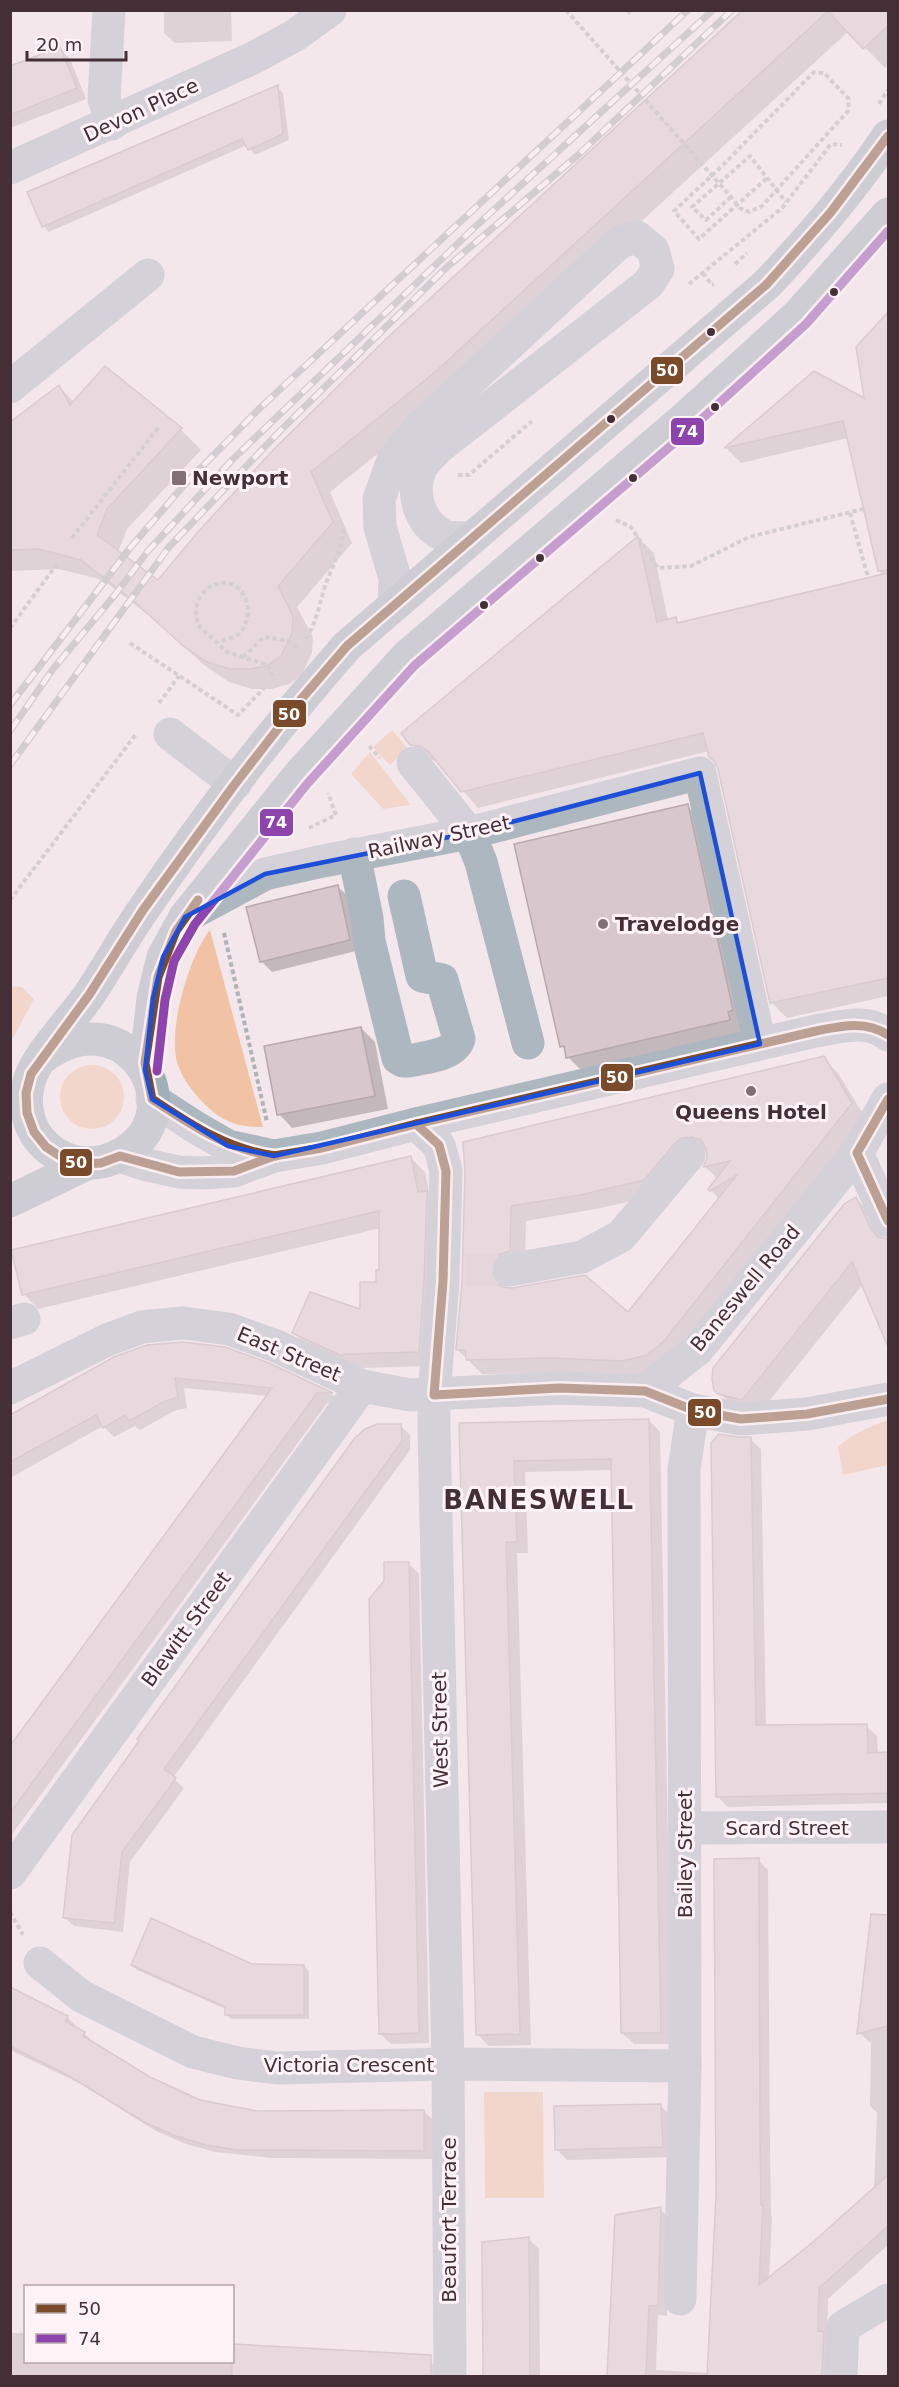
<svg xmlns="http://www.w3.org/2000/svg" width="899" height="2387" viewBox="0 0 899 2387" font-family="'DejaVu Sans',sans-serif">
	<rect width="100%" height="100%" fill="#f4e7eb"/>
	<g fill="#f1c2a4">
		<path d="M392,730L408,749L390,765L373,747Z"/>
		<path d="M370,752L411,805L383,809L351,774Z"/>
		<path d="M210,930L263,1127C251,1127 237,1126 226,1120C207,1111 182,1082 177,1062C168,1029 189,956 210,930Z"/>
		<path d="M11,986L22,987L34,999L11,1042Z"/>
		<circle cx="92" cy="1097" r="32"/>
		<path d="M888,1420V1465L843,1475L838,1447C853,1433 869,1427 888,1420Z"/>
		<path d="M484,2092H543L544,2198H485Z"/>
	</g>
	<g fill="#0003" fill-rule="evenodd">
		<path d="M164,10H231L232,41L175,43L164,33Z"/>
		<path d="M624,10H634L629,15Z"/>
		<path d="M747,10H888V65L885,68L849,31L455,392L330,492L352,543L297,607L313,637L312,653L301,676L289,684L272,689H252L229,682L204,665L157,622L103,580L59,569L10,571V424L59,387L74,402L105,368L181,430L201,450L127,529L118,552L158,582Z"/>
		<path d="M60,49L70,59L86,99L10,128V67Z"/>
		<path d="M277,87L283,93L289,140L255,155L247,145L49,232L43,226Z"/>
		<path d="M888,319V996L787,1018L771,1002L720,768L709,751L478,808L437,761L428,760L411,744L638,538L654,553L668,620L675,618L680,623L881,576L848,438L741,463L726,448L814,373L866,401L883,320Z"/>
		<path d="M687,806L702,821L745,1035L583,1072L568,1057L566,1050L562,1046Z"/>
		<path d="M338,887L349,897L360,950L272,972L261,961Z"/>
		<path d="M361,1028L375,1042L388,1109L292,1128L279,1114Z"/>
		<path d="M823,1058L838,1073L866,1119L678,1357L638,1375L566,1373L482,1374L458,1350L463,1282L466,1171ZM708,1151L709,1158L705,1167L718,1179L710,1189L719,1199L628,1314L505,1289L506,1280L525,1266L526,1221L596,1209L659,1195L699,1152Z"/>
		<path d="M411,1158L425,1172L430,1197L433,1366L358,1368L309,1347L294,1333L362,1311L378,1283L380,1271L381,1228L38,1309L24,1294Z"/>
		<path d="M856,1199L872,1214L883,1240L888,1241V1344L863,1284L758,1415L732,1405L716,1389Z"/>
		<path d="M114,1359L268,1365L333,1395L341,1403H327L10,1837V1749L268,1396L184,1388L187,1408L174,1411L140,1430L135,1426L114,1437L103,1426L10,1478V1416Z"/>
		<path d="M649,1420L660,1432L672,2044H634L622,2033L613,1470L525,1472L528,1553H517L531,2045L489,2046L477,2034L460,1424Z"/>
		<path d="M378,1426H401L410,1435V1450L173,1778L184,1788L130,1862L123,1932L74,1926L64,1917Z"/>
		<path d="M750,1439L761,1449L766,1727L866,1726L877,1736L878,1754H888V1803L728,1807L718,1797Z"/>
		<path d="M408,1563L419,1574L429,2043L391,2044L380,2034L386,1581Z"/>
		<path d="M758,1860L768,1870L770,2145L771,2215L772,2217L769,2279L813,2244L874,2190L877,2113L870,2106L871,2043L859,2033L870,1937H888V2245L828,2299L827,2337L832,2376H609L616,2217L660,2209L670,2219L667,2316L658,2315L656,2370L708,2373Z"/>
		<path d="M132,1965L304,1966L309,1971V2019H231L226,2014V2009L137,1970Z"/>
		<path d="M10,1999L67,2017L75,2025L74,2027L84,2033L92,2041L91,2043L149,2078L200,2102L257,2112L424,2111L432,2119V2159L272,2158L215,2152L186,2144L156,2131L79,2083L10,2050Z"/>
		<path d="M661,2106L671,2116L673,2157L567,2160L557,2150Z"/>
		<path d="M529,2239L539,2249L540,2376H485L483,2244Z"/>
		<path d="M10,2333H26V2362H232L425,2356L437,2368V2376H10Z"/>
	</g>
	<g fill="#d8c8cd" stroke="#b8a9ae" stroke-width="1.5" fill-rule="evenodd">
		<path d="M743,10H888V26L863,49L828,11L435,372L311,472L333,522L278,586L293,616L292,633L281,656L268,665L251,669H230L207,662L182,645L135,602L81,560L38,549L10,550V422L59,385L70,405L105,366L182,428L107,509L97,535L158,580L197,533L273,450L387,338Z"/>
		<path d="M60,47L77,88L10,115V66Z"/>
		<path d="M278,85L283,134L248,150L242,139L42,227L27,192Z"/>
		<path d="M888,312V570L878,571L843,421L724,448L814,371L864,398L856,347Z"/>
		<path d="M638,536L657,622L676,617L677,623L888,573V978L770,1003L718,769L714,761L709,757L703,733L461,792L428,751L420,746L410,745L401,733Z"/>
		<path d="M688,804L733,1010L728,1012L730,1020L566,1058L564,1046L560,1047L514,844Z"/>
		<path d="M338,885L350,940L260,962L246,907Z"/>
		<path d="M361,1027L375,1096L277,1115L264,1046Z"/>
		<path d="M824,1056L852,1103L664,1341L647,1355L622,1361L550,1358L466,1360V1350H456L462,1282L465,1172L463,1142ZM692,1137L701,1140L706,1148L707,1158L703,1167L730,1161L708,1189L710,1191L737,1175L628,1312L585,1275L512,1288L502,1287L494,1282L491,1273L492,1263L497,1255L510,1251L511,1206L580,1195L644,1180L675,1143L682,1138Z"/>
		<path d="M411,1156L418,1192L427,1191L424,1280L419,1352L344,1354L342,1356L292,1333L310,1292L360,1309V1282H376V1270H379V1211L22,1295L11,1250Z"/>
		<path d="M856,1197L871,1229L878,1237L888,1239V1347L852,1262L742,1400L718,1394L714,1390L712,1379L713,1368L717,1363L844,1204Z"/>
		<path d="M183,1342L225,1347L269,1363L333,1393H317L10,1813V1746L272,1388L175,1378L178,1397L163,1402L129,1421L125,1415L103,1428L96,1415L10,1462V1415L114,1357L147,1345Z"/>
		<path d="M649,1419L661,2033H621L611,1459L514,1461L517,1542H506L520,2034L476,2035L459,1423Z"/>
		<path d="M377,1424H401L402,1441L164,1769L176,1778L122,1852L114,1923L63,1918L72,1835L139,1741L137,1739L354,1439L365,1429Z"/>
		<path d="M719,1434L738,1437H751L756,1725L867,1724L868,1753L888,1752V1793L716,1797L711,1443Z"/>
		<path d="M384,1562H409L419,2033L379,2034L369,1599L384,1581Z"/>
		<path d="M759,1858L760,2134L761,2205H763L759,2285L813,2242L888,2175V2226L819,2288L818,2331L824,2332L822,2376H707L716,2195L714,1859Z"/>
		<path d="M871,1914L888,1915V2026L857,2034Z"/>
		<path d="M151,1918L252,1964L304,1965V2015H225V2007L131,1965Z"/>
		<path d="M10,1987L68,2016L65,2021L85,2032L83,2036L150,2077L200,2100L257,2111L424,2110V2151L238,2150L206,2145L176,2136L146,2123L69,2076L10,2046Z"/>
		<path d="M661,2104L663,2147L555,2150L554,2106Z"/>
		<path d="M661,2207L658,2306H649L646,2376H607L615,2215Z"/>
		<path d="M529,2237L530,2376H483L482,2242Z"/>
		<path d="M232,2344L431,2355V2376H232Z"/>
	</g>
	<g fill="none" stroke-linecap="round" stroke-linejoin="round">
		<path stroke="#d1c2c7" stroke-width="33" stroke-dasharray="33 16" stroke-linecap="butt" d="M465,1270H509"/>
		<g stroke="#afb2b9" stroke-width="4" stroke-dasharray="4.5 3" stroke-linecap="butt">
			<path d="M566,10L731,197L740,208L749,212L762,206L848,111L849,99L824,73L814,72L721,167L674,211L699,239L767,178"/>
			<path d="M879,104L888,90"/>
			<path d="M731,197L706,220L692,207L750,156L786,202"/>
			<path d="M735,264L747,253"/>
			<path d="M703,273L712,285L714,284"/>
			<path d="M689,284L782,208L831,144L842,145"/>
			<path d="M458,475H469L532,421"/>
			<path d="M850,513L868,577"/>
			<path d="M616,520L631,527L658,568L691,566L749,537L863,509"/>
			<path d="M72,538L158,428"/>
			<path d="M10,628L57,564"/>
			<path d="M306,639C317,621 319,605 325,586C333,564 341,553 344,528"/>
			<path d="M222,641C227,639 235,637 239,634C251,622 251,598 237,587C219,575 197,591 196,611C196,615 197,620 198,625L227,652L268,665L274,680"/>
			<path d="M130,643L238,715L264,688"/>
			<path d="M243,657L264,637L289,641L299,649"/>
			<path d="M159,703L179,676"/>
			<path d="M369,746L380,758"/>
			<path d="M309,828L336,815L328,793"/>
			<path d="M10,900L137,733"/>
			<path d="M224,933L267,1122"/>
			<path d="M10,1912L23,1935"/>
		</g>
		<g stroke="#adb7c0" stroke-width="33">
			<path d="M109,10L104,99L112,124"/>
			<path d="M10,168L253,58L294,36L330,10"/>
			<path d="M10,387L148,275"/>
			<path d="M394,605L395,578L380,527L379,499L393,460L419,428L620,242L637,237L653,250L658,269L648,284L438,448C432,455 423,462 420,470C411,494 419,523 443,535C450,539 463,537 471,538"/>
			<path d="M170,734L235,784"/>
			<path d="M413,763L469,833L481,862L528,1043"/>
			<path d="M354,854L367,918L369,941L398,1058L403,1061H409C425,1057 453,1056 459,1039L442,980L422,976L404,896"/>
			<path d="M185,917L265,874L323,861L469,833L700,773L760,1044"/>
			<path d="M152,1099L195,1127L228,1146L274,1156"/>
			<path d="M888,1099L857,1153L888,1221"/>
			<path d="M416,1124L439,1145L446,1171L443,1281L434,1395V1429L448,2064L450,2376"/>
			<path d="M120,1156L147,1165L179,1172L204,1173L234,1171L274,1156L322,1148L416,1124L816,1031C841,1027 867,1018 888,1035"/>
			<path d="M509,1270L582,1257L621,1236L689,1155"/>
			<path d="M10,1323L24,1319"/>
			<path d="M10,1388L107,1340L142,1327L183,1323L229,1329L276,1346L362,1386L410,1395L559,1388L645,1391L693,1410L741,1419L807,1414L888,1399"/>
			<path d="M645,1391L698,1349L857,1153"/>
			<path d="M685,1828L888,1827"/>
			<path d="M10,1873L362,1386"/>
			<path d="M40,1963L81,1996L193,2052L237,2063L277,2068L448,2064L685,2066"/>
			<path d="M680,2299L685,2066L684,1469L693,1410"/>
			<path d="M841,2376L843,2327L888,2300"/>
		</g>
		<g stroke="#a0aeb9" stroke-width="33">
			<path d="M42,1058C121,997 188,1098 134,1145C82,1191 7,1142 31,1076C39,1053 74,1017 89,995C108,967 124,937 143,910C205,818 274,729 347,646L767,284C812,236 852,190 888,136"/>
			<path d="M145,1070L153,998L163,957L185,917L298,776L407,656L686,417L798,315L888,214"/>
			<path d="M10,1201L89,1163"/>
		</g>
		<g stroke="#aaabb1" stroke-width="7">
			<g id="rail">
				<path d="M10,705L130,548L185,484L260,408L688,10"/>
				<path d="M10,731L53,669L114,596L148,551L233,459L475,227L713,10"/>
				<path d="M10,765L169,547L279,432L447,267L578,155L732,10"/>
			</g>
		</g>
		<use href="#rail" stroke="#fff3f7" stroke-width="4.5" stroke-dasharray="14" stroke-linecap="butt"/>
		<g stroke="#fff3f7" stroke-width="14">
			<g id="bus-1">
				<path d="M888,136L831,212L767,284L347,646L297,704L235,784L143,910L89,995L31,1074L26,1093L27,1113L34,1132L46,1147L63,1158L81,1164L101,1163L120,1156L179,1172L234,1171L274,1156L322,1148L416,1124L816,1031C841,1026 865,1020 888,1035"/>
				<path d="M198,900L176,931L158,977L145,1063L152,1099C191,1125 228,1150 276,1156"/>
				<path d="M888,1099L857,1153L888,1221"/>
				<path d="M416,1124L439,1145L446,1171L443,1281L434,1395L559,1388L645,1391L693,1410L741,1419L807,1414L888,1399"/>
			</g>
		</g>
		<g stroke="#fff3f7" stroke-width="14">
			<path id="bus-2" d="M157,1071L165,1000L174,961L195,924L307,784L415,665L694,426L806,324L888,231"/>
		</g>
		<use href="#bus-1" stroke="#7a4b2a" stroke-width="9"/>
		<use href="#bus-2" stroke="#8e44ad" stroke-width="9"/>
	</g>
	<path d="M0 0H899V2387H0ZM700,773L760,1044L274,1156L228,1146L152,1099L145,1070L153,998L163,957L185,917L265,874L469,833Z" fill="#f4e7eb" fill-opacity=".55" fill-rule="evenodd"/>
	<path fill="none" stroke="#1d4ed8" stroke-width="4.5" stroke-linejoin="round" d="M700,773L760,1044L274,1156L228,1146L152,1099L145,1070L153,998L163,957L185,917L265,874L469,833Z"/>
	<g fill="#452f37" stroke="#fff3f7" stroke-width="2">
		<circle cx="834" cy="292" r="5"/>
		<circle cx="711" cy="332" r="5"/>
		<circle cx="715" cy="407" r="5"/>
		<circle cx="611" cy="419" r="5"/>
		<circle cx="633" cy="478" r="5"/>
		<circle cx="540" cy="558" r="5"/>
		<circle cx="484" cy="605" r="5"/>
	</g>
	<g fill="#826f76" stroke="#fff3f7" stroke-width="2">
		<rect x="171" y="470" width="16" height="16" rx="3"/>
		<circle cx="603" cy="924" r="6"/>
		<circle cx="751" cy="1091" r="6"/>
	</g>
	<g text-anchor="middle" stroke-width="6" stroke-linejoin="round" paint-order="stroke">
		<g font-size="20" fill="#452f37" stroke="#fff3f7">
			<text transform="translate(141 110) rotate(-25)" y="7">Devon Place</text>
			<text transform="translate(439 837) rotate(-12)" y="7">Railway Street</text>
			<text transform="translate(745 1288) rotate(-50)" y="7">Baneswell Road</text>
			<text transform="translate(289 1354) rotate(23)" y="7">East Street</text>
			<text transform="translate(186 1629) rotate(-54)" y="7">Blewitt Street</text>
			<text transform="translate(440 1730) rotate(-91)" y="7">West Street</text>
			<text x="787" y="1835">Scard Street</text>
			<text transform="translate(685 1854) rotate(-90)" y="7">Bailey Street</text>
			<text x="349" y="2072">Victoria Crescent</text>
			<text transform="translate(449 2220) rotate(-90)" y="7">Beaufort Terrace</text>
		</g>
		<g font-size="20" font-weight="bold" fill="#452f37" stroke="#fff3f7" text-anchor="start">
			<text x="192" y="485">Newport</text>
			<text x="615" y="931">Travelodge</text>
			<text x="751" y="1119" text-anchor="middle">Queens Hotel</text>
		</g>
		<g font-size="26" font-weight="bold" letter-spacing="1.5" fill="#452f37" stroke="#fff3f7">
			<text x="539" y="1509">BANESWELL</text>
		</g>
	</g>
	<g stroke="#fff3f7" stroke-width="2">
		<rect x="650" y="356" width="34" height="29" rx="6" fill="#7a4b2a"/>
		<rect x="670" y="417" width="35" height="29" rx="6" fill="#8e44ad"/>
		<rect x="272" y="699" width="35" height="29" rx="6" fill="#7a4b2a"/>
		<rect x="259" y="808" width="35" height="29" rx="6" fill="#8e44ad"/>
		<rect x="600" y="1063" width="34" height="29" rx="6" fill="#7a4b2a"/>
		<rect x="59" y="1148" width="34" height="29" rx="6" fill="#7a4b2a"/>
		<rect x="687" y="1398" width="35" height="29" rx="6" fill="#7a4b2a"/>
	</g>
	<g font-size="16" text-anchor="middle" font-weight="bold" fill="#fff">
		<text x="667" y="376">50</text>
		<text x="687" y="437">74</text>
		<text x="289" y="720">50</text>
		<text x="276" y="828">74</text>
		<text x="617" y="1083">50</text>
		<text x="76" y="1168">50</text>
		<text x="705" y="1418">50</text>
	</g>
	<rect width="899" height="2387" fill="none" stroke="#452f37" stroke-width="24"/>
	<rect x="24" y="2285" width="210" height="78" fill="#fff3f7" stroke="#b5a5aa" stroke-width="1.5"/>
	<rect x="36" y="2304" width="30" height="9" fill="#7a4b2a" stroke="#b5a5aa" stroke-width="1.5"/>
	<text x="78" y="2315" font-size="18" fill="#452f37">50</text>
	<rect x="36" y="2334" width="30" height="9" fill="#8e44ad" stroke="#b5a5aa" stroke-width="1.5"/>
	<text x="78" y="2345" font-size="18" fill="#452f37">74</text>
	<path d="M27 51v9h99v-9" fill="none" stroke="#452f37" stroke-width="3"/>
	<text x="36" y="51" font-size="18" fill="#452f37" stroke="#fff3f7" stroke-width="4.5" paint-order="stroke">20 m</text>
</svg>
